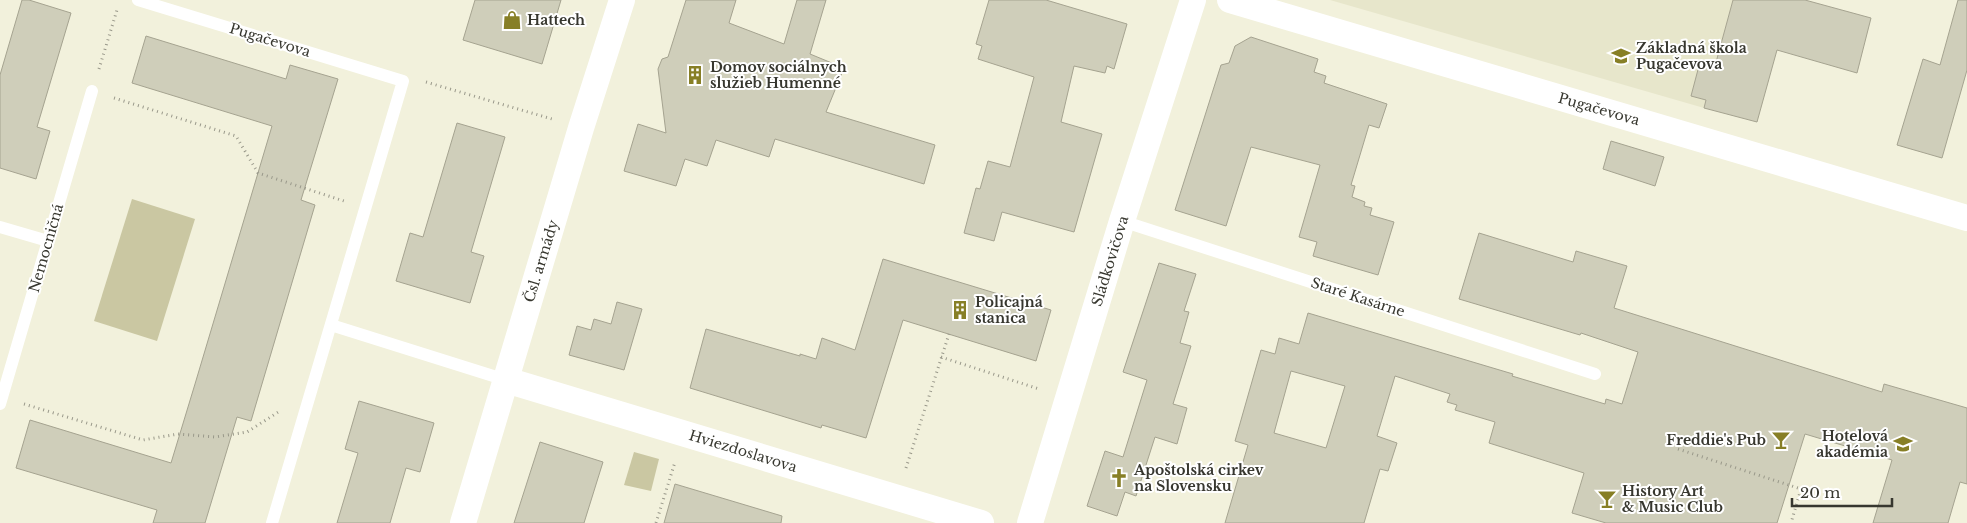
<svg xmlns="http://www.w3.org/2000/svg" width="1967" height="523" viewBox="0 0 1967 523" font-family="'Libre Baskerville',serif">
	<rect width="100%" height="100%" fill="#f2f1dc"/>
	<path fill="#e7e6cb" d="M1330,0H1733L1715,66L1700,63L1691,96L1706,100L1704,108Z"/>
	<g fill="#cac7a2">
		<path d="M132,199L195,219L157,341L94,321Z"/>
		<path d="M634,452L659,459L651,491L624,485Z"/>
	</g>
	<g fill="#cfceba" stroke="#a5a390" fill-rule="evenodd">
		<path d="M22,0H29L71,13L37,127L50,131L36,179L0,168V75Z"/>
		<path d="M475,0H561L542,64L463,40Z"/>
		<path d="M686,0H736L729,23L784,44L797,0H826L810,54L844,68L826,112L935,145L924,184L775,139L769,157L716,140L707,166L685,159L676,186L624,171L638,124L666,133L658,69L662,59L668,57Z"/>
		<path d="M989,0H1046L1127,24L1114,69L1107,66L1105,73L1074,66L1061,122L1102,134L1074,232L1002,212L994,241L964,233L976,188L980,189L988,161L1010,167L1034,77L978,59L982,46L976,44Z"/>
		<path d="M1733,0H1805L1871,18L1857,73L1777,50L1757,122L1704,108L1706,100L1691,96L1700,62L1715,66Z"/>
		<path d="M1958,0H1967V70L1942,158L1897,145L1923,59L1940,65Z"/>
		<path d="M146,36L286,79L290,65L338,79L301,200L315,205L251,421L237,417L205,523H153L157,510L16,468L30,420L171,463L195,384L272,126L132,83Z"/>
		<path d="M1251,37L1318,59L1314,72L1326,76L1324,83L1387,104L1379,128L1369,125L1351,185L1355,186L1352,197L1365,202L1364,206L1372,208L1370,215L1394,222L1378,275L1313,256L1317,242L1299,237L1320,165L1251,147L1226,226L1175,210L1221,65L1229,63L1235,46Z"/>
		<path d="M457,123L505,137L471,252L484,256L470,303L396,281L410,233L423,237Z"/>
		<path d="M1611,141L1664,157L1655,186L1603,169Z"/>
		<path d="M1479,233L1573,262L1576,251L1627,266L1614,308L1882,392L1884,384L1967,408V484L1960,482L1948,523H1873L1892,460L1805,434L1777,523H1606L1572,513L1584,473L1489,443L1495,422L1455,410L1457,405L1447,402L1450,394L1395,376L1377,436L1397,443L1388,471L1380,469L1364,523H1225L1248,445L1235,441L1261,350L1275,354L1279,338L1299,344L1308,313L1513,374L1512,376L1605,404L1606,399L1622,404L1638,352L1581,333L1580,335L1459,299ZM1291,371L1345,386L1326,448L1274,433Z"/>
		<path d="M883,259L1051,310L1036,361L903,320L866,438L822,425L821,428L690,388L706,329L800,356V354L816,359L822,338L855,350Z"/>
		<path d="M1159,263L1196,274L1184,311L1189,312L1180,343L1191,346L1173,404L1187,408L1177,444L1155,437L1136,496L1125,492L1117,516L1087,506L1105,451L1123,457L1147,380L1123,372Z"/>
		<path d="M617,302L642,309L624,370L569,355L577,326L591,330L594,319L611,324Z"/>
		<path d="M359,401L434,423L420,472L406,468L390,523H337L358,453L345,449Z"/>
		<path d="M540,442L603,462L584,523H514Z"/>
		<path d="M675,484L782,516L781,523H664Z"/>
	</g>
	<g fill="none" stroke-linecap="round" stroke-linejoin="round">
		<g stroke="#99988a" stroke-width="3" stroke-dasharray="1 4" stroke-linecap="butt">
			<path d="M99,69L117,10"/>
			<path d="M426,82L552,119"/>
			<path d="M114,98L236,136L258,173L344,201"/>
			<path d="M941,357L1039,389"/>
			<path d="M24,404L143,440L178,434L215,437L247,432L280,411"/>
			<path d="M1678,449L1801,489L1791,523"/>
			<path d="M906,468L949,334"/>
			<path d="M656,523L675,462"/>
		</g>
		<g stroke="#fff" stroke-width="12">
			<path d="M138,0L403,81L272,523"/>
			<path d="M1122,221L1595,374"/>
			<path d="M0,227L48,241"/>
			<path d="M331,325L506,380"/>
			<path d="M0,404L92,91"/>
		</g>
		<g stroke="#fff" stroke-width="26">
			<path d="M1230,0L1967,218"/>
			<path d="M506,380L981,523"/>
			<path d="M463,523L581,128L622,0"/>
			<path d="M1030,523L1122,221L1193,0"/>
		</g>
	</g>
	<defs>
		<g id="shop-bare" transform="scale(1.5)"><path d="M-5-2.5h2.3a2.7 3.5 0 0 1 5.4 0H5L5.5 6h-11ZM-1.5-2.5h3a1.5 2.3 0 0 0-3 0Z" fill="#877f26" stroke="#fff" stroke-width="2.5" paint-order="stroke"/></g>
		<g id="school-bare" transform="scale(1.5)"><path d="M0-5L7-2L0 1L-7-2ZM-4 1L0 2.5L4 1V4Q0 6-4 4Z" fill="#877f26" stroke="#fff" stroke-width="2.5" paint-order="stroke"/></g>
		<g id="building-bare" transform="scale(1.5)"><path d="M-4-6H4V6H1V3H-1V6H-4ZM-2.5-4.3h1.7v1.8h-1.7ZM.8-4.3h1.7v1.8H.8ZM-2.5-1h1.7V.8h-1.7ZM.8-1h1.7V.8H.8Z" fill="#877f26" stroke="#fff" stroke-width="2.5" paint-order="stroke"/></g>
		<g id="bar-bare" transform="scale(1.5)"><path d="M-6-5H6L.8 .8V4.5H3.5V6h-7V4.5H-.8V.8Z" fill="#877f26" stroke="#fff" stroke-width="2.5" paint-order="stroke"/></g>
		<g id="church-bare" transform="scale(1.5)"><path d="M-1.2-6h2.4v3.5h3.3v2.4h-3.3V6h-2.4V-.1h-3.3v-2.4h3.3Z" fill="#877f26" stroke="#fff" stroke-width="2.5" paint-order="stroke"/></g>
	</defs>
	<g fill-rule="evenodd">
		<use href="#shop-bare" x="512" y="20"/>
		<use href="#school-bare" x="1621" y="56"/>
		<use href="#building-bare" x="695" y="75"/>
		<use href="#building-bare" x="960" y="310"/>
		<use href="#bar-bare" x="1781" y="440"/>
		<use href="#school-bare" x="1903" y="444"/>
		<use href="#church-bare" x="1119" y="478"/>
		<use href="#bar-bare" x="1607" y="499"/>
	</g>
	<g text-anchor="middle" stroke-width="4" stroke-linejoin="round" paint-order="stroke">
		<g font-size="14" font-weight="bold" fill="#37372f" stroke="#fff" text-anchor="start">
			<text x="527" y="25">Hattech</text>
			<text x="1636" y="53">Základná škola<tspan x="1636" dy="16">Pugačevova</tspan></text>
			<text x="710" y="72">Domov sociálnych<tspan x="710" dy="16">služieb Humenné</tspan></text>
			<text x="975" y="307">Policajná<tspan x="975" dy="16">stanica</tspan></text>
			<text x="1888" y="441" text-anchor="end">Hotelová<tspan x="1888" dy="16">akadémia</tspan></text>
			<text x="1766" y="445" text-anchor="end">Freddie's Pub</text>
			<text x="1134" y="475">Apoštolská cirkev<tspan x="1134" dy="16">na Slovensku</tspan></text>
			<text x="1622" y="496">History Art<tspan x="1622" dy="16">&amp; Music Club</tspan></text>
		</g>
		<g font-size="14" fill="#37372f" stroke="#fff">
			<text transform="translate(270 40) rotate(17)" y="5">Pugačevova</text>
			<text transform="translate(1599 109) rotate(16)" y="5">Pugačevova</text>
			<text transform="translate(46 248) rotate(-74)" y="5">Nemocničná</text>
			<text transform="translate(541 261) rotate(-73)" y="5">Čsl. armády</text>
			<text transform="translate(1110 261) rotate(-73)" y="5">Sládkovičova</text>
			<text transform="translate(1358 297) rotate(18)" y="5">Staré Kasárne</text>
			<text transform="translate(743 451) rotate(17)" y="5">Hviezdoslavova</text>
		</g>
	</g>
	<path d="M1792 498v8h100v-8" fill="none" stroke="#37372f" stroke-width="2.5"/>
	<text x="1800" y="498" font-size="15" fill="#37372f" stroke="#ffffff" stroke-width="4" paint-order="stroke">20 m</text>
</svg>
